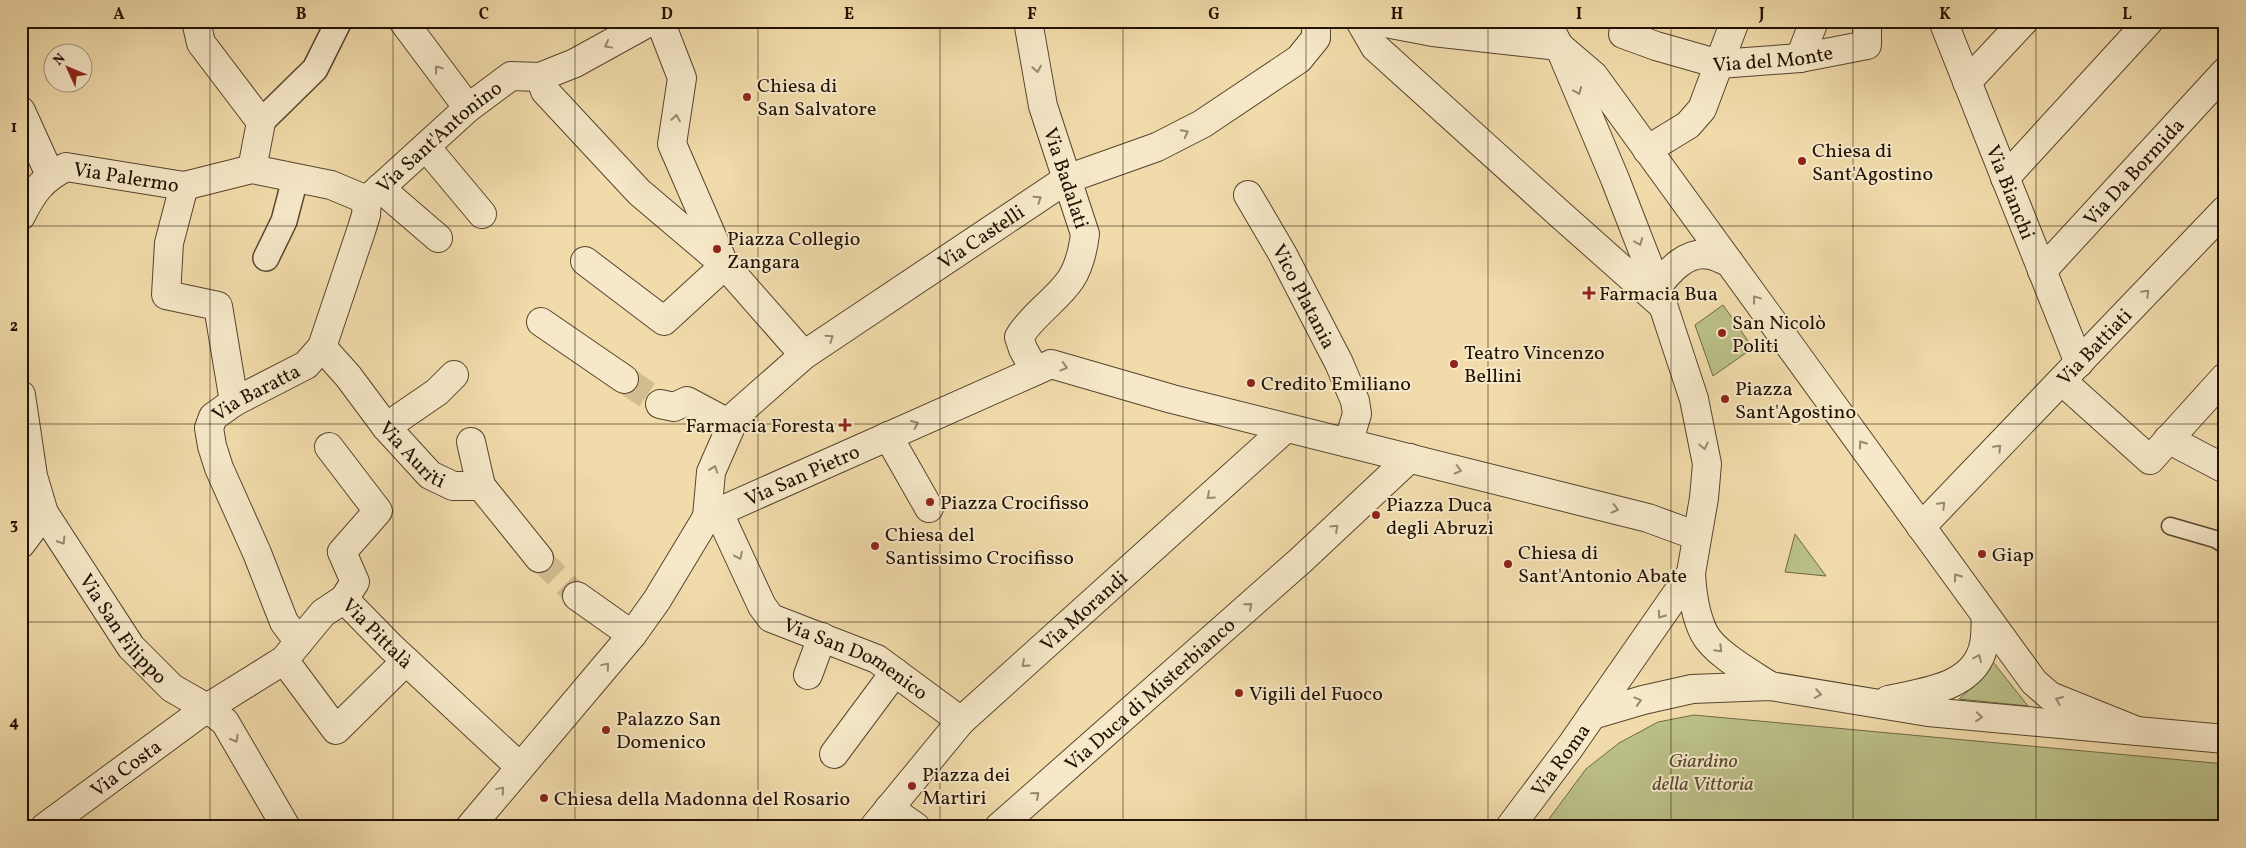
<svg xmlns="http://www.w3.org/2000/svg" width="2246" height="848" viewBox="0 0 2246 848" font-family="Vollkorn,serif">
	<rect width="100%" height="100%" fill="#f1dbaa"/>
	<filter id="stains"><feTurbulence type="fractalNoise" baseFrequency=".004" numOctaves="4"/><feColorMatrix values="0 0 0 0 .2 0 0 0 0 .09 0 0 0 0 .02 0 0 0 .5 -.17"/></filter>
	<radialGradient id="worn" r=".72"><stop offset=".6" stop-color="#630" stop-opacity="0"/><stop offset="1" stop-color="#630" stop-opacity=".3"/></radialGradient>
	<g fill="#bbc088" stroke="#6e6946">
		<path d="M1723,305L1753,348L1713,376L1695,325Z"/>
		<path d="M1795,534L1826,576L1785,572Z"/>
		<path d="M1993,662L2028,706L1959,699L1985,676Z"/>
		<path d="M1694,715L2225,764V827H1543L1586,769L1619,743L1658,722Z"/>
	</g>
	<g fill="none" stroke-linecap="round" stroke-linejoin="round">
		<path stroke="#d2bd91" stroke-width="25" stroke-dasharray="25 12" stroke-linecap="butt" d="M539,558L577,596"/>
		<path stroke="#d2bd91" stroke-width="28" stroke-dasharray="28 14" stroke-linecap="butt" d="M624,379L660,404"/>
		<g stroke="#56442e" stroke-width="19">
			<path id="service" d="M2170,526L2215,539L2225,545"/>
		</g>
		<g stroke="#56442e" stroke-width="28">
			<g id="pedestrian">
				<path d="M261,122L315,69L339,21"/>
				<path d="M266,258L284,221L295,179"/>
			</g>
		</g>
		<g stroke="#56442e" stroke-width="30">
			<g id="minor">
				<path d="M196,21L201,43L261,122L252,169"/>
				<path d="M403,21L468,108"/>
				<path d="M660,21L682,78L672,144L721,257"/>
				<path id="s1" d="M1028,21L1043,106L1085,234C1083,250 1080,265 1071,279C1057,300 1033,314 1019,337L1023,349L1035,371"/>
				<path d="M1360,21L1375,47L1562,216L1660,303"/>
				<path d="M1375,21L1433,32L1559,46"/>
				<path id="s2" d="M1629,21L1623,34L1656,46L1719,64L1800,58L1867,45V21"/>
				<path id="s3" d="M1943,21L2079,363"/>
				<path d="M1800,58L1814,21"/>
				<path d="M540,77L545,91L639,192L725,265L804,355"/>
				<path d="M1967,82L2024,21"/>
				<path d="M21,111L50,175"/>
				<path d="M426,147L482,214"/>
				<path d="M1647,150L1688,125L1702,109L1735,21"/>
				<path d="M2005,178L2149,21"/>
				<path d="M184,186L169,243L166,295L218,306L234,402"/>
				<path d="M380,188L438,238"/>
				<path id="s4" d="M1248,195L1282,253L1339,363L1355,401L1357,414L1348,443"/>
				<path id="s5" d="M367,200L468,108L511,76L540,77L575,63L651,21"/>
				<path id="s6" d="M21,216C33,192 42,179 66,167L184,186L252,169L331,185L367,200"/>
				<path d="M585,261L664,321L725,265"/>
				<path id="s7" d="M2042,271L2225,72"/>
				<path d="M541,322L624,379"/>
				<path id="s8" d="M322,347L348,376L386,427L430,475L453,486H481L539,558"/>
				<path d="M2062,381L2150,460L2225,377"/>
				<path id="s9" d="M21,395L33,476L44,513L131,647L172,688L207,708L225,722L286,827"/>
				<path d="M660,404L674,407L687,401L732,425"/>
				<path d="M386,427L437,392L454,375"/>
				<path d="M888,436L929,508"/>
				<path d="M2168,439L2225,469"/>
				<path d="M471,442L481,486"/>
				<path d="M329,447L378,511L342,552L355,582L344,599"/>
				<path id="s10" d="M718,511L762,606L771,618L877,659L961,721"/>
				<path id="s11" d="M707,517L711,472L736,415L804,355L1067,179L1157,147L1202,124L1299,59L1316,38V21"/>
				<path id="s12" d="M1921,527L2225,210"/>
				<path d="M21,544L44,513"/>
				<path d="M577,596L632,635"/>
				<path id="s13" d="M299,642L284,622L257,553L219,468L212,446L209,428L213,417L234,402L306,365L322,347L362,228L366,215L367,200"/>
				<path d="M284,660L336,730L406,661"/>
				<path d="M808,675L822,637"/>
				<path d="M834,754L895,672"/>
				<path d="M889,808L916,827"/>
				<path id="s14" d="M45,827L207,708L284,660L323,613L344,599L391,647L520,767"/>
				<path id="s15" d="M470,827L632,635L657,600L707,517L1051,364L1172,399L1648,518L1697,536"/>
				<path id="s16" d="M874,827L961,721L1286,428"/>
				<path id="s17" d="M999,827L1300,561L1410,458"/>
			</g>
		</g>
		<g stroke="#56442e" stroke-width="30">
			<g id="tertiary">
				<path d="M1559,46L1594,76L2034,682L2050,696L2137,731"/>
				<path d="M1657,287C1669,271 1687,250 1710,255C1716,256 1723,260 1729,262"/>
				<path d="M1691,573C1692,593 1695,615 1704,633C1714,653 1752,674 1770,686"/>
				<path d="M1888,700C1923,692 1976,688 1984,644C1986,635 1985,625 1986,617"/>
				<path d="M1592,715L1643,700L1692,689L1770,686L1928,712L2225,739"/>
				<path id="s18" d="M1510,827L1570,747L1691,573L1704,498L1707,464L1694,399L1657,287L1615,179L1559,46L1546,21"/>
			</g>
		</g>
		<use href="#service" stroke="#f6e8c8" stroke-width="16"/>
		<use href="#pedestrian" stroke="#f6e8c8" stroke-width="25"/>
		<use href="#minor" stroke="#f6e8c8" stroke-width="28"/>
		<use href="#tertiary" stroke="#f6e8c8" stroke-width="28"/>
	</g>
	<defs><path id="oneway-chevron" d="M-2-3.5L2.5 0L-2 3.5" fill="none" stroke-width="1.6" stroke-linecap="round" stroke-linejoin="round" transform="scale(1.25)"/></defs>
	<g stroke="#978870">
		<use href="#oneway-chevron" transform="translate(608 45) rotate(151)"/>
		<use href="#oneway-chevron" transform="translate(438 69) rotate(-127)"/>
		<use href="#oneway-chevron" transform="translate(1037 69) rotate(80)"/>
		<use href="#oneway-chevron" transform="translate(1578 91) rotate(67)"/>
		<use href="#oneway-chevron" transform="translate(676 118) rotate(-81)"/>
		<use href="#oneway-chevron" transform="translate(1185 133) rotate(-27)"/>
		<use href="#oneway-chevron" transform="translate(1038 199) rotate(-34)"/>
		<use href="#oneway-chevron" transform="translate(1639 242) rotate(69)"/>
		<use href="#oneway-chevron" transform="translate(2146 293) rotate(-46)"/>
		<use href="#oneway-chevron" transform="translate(1756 299) rotate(-127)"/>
		<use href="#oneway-chevron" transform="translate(830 338) rotate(-34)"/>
		<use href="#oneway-chevron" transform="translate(1064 367) rotate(16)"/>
		<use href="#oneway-chevron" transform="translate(915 424) rotate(-24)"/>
		<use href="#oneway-chevron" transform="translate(1862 444) rotate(-126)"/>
		<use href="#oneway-chevron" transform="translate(1704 446) rotate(78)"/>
		<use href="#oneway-chevron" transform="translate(1998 448) rotate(-46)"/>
		<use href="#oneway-chevron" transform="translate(714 469) rotate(-71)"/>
		<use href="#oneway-chevron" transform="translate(1458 470) rotate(14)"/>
		<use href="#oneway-chevron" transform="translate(1210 496) rotate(138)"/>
		<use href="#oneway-chevron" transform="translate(1942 505) rotate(-46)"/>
		<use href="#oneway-chevron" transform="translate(1615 509) rotate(14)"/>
		<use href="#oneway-chevron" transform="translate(1335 528) rotate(-43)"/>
		<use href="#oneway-chevron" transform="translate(62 541) rotate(58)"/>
		<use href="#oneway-chevron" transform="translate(739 556) rotate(65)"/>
		<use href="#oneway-chevron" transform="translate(1957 577) rotate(-126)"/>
		<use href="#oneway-chevron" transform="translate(1249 606) rotate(-41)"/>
		<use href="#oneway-chevron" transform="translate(1661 615) rotate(125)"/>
		<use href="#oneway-chevron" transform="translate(1719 649) rotate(45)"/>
		<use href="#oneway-chevron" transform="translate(1978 658) rotate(-65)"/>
		<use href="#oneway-chevron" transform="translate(1025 664) rotate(138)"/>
		<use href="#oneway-chevron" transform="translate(606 666) rotate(-50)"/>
		<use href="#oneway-chevron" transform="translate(1818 694) rotate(9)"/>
		<use href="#oneway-chevron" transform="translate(2059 700) rotate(-157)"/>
		<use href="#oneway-chevron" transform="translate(1638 701) rotate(-16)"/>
		<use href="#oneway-chevron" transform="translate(1979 717) rotate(5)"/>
		<use href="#oneway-chevron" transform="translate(235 739) rotate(60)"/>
		<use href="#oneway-chevron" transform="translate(501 790) rotate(-50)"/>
		<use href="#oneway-chevron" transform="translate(1036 795) rotate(-41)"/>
	</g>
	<path fill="none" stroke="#221205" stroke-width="1" stroke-opacity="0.55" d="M210,21V827M393,21V827M575,21V827M758,21V827M940,21V827M1123,21V827M1306,21V827M1488,21V827M1671,21V827M1853,21V827M2036,21V827M21,226H2225M21,424H2225M21,622H2225"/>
	<g fill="#8f2418" stroke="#f6e8c8" stroke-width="2">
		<circle cx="747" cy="97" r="5"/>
		<circle cx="1802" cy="161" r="5"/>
		<circle cx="717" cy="249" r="5"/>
		<path d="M1586.5 285.5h5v5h5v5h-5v5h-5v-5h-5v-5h5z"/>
		<circle cx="1722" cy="333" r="5"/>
		<circle cx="1454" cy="364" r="5"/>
		<circle cx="1251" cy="383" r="5"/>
		<circle cx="1725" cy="399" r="5"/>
		<path d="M842.5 417.5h5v5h5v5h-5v5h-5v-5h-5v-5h5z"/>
		<circle cx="930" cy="502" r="5"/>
		<circle cx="1376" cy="515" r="5"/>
		<circle cx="875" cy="546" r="5"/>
		<circle cx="1982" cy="554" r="5"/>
		<circle cx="1508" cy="564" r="5"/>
		<circle cx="1239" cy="693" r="5"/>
		<circle cx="606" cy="730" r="5"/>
		<circle cx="912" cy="786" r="5"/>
		<circle cx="544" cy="798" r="5"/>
	</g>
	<g text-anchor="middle" stroke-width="4" stroke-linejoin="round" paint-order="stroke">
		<g font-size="20" fill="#221205" stroke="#f6e8c8">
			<text dy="7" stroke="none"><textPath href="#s2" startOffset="169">Via del Monte</textPath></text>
			<text dy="7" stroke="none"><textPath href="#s5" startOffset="96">Via Sant'Antonino</textPath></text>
			<text dy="7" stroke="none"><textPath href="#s7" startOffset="135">Via Da Bormida</textPath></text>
			<text dy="7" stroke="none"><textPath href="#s6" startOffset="129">Via Palermo</textPath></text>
			<text dy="7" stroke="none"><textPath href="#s1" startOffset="162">Via Badalati</textPath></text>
			<text dy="7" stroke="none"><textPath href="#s3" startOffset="184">Via Bianchi</textPath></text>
			<text dy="7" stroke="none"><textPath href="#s11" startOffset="411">Via Castelli</textPath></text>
			<text dy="7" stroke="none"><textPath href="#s4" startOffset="116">Vico Platania</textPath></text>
			<text dy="7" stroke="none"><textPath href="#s12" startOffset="250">Via Battiati</textPath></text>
			<text dy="7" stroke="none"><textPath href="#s13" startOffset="295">Via Baratta</textPath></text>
			<text dy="7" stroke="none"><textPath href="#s8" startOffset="141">Via Auriti</textPath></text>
			<text dy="7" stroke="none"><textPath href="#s15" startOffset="495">Via San Pietro</textPath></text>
			<text dy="7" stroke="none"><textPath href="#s16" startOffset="302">Via Morandi</textPath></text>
			<text dy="7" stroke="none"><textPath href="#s9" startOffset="261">Via San Filippo</textPath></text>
			<text dy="7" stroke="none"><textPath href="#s14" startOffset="426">Via Pittalà</textPath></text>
			<text dy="7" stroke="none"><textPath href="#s10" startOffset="214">Via San Domenico</textPath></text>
			<text dy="7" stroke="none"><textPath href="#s17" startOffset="201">Via Duca di Misterbianco</textPath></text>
			<text dy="7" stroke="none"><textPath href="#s18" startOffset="84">Via Roma</textPath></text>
			<text dy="7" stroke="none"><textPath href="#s14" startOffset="100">Via Costa</textPath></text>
		</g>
		<g font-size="20" fill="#221205" stroke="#f6e8c8" text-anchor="start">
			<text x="757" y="92">Chiesa di<tspan x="757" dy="23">San Salvatore</tspan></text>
			<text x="1812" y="157">Chiesa di<tspan x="1812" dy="23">Sant'Agostino</tspan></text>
			<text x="727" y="245">Piazza Collegio<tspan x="727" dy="23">Zangara</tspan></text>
			<text x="1599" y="300">Farmacia Bua</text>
			<text x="1732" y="329">San Nicolò<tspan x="1732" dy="23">Politi</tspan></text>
			<text x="1464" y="359">Teatro Vincenzo<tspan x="1464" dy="23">Bellini</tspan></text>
			<text x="1261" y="390">Credito Emiliano</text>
			<text x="1735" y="395">Piazza<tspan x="1735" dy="23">Sant'Agostino</tspan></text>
			<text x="835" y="432" text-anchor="end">Farmacia Foresta</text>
			<text x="940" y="509">Piazza Crocifisso</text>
			<text x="1386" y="511">Piazza Duca<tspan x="1386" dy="23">degli Abruzi</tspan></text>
			<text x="885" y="541">Chiesa del<tspan x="885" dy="23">Santissimo Crocifisso</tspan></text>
			<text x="1518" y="559">Chiesa di<tspan x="1518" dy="23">Sant'Antonio Abate</tspan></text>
			<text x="1992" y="561">Giap</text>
			<text x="1249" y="700">Vigili del Fuoco</text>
			<text x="616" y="725">Palazzo San<tspan x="616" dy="23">Domenico</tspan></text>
			<text x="922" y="781">Piazza dei<tspan x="922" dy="23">Martiri</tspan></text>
			<text x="554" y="805">Chiesa della Madonna del Rosario</text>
		</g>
		<g font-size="20" font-style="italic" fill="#584f33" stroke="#f6e8c8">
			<text x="1703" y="767">Giardino<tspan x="1703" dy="23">della Vittoria</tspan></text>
		</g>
	</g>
	<rect width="2246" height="848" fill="none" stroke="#f1dbaa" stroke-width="55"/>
	<g transform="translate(68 68) rotate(314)"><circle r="24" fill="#f6e8c8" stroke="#a1927a"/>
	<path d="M0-4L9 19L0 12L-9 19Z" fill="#8f2418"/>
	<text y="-8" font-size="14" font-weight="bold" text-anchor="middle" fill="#221205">N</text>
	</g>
	<rect x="28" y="28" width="2190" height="792" fill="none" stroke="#221205" stroke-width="2"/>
	<g font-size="16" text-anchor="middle" font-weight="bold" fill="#221205">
		<text x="119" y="19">A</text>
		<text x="301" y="19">B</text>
		<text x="484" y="19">C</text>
		<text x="667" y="19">D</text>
		<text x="849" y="19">E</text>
		<text x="1032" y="19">F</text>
		<text x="1214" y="19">G</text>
		<text x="1397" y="19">H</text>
		<text x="1579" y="19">I</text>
		<text x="1762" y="19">J</text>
		<text x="1945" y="19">K</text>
		<text x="2127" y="19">L</text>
		<text x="14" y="132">1</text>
		<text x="14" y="331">2</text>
		<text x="14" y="529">3</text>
		<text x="14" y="727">4</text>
	</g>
	<rect width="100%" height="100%" filter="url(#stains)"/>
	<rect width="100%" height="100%" fill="url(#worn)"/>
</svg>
